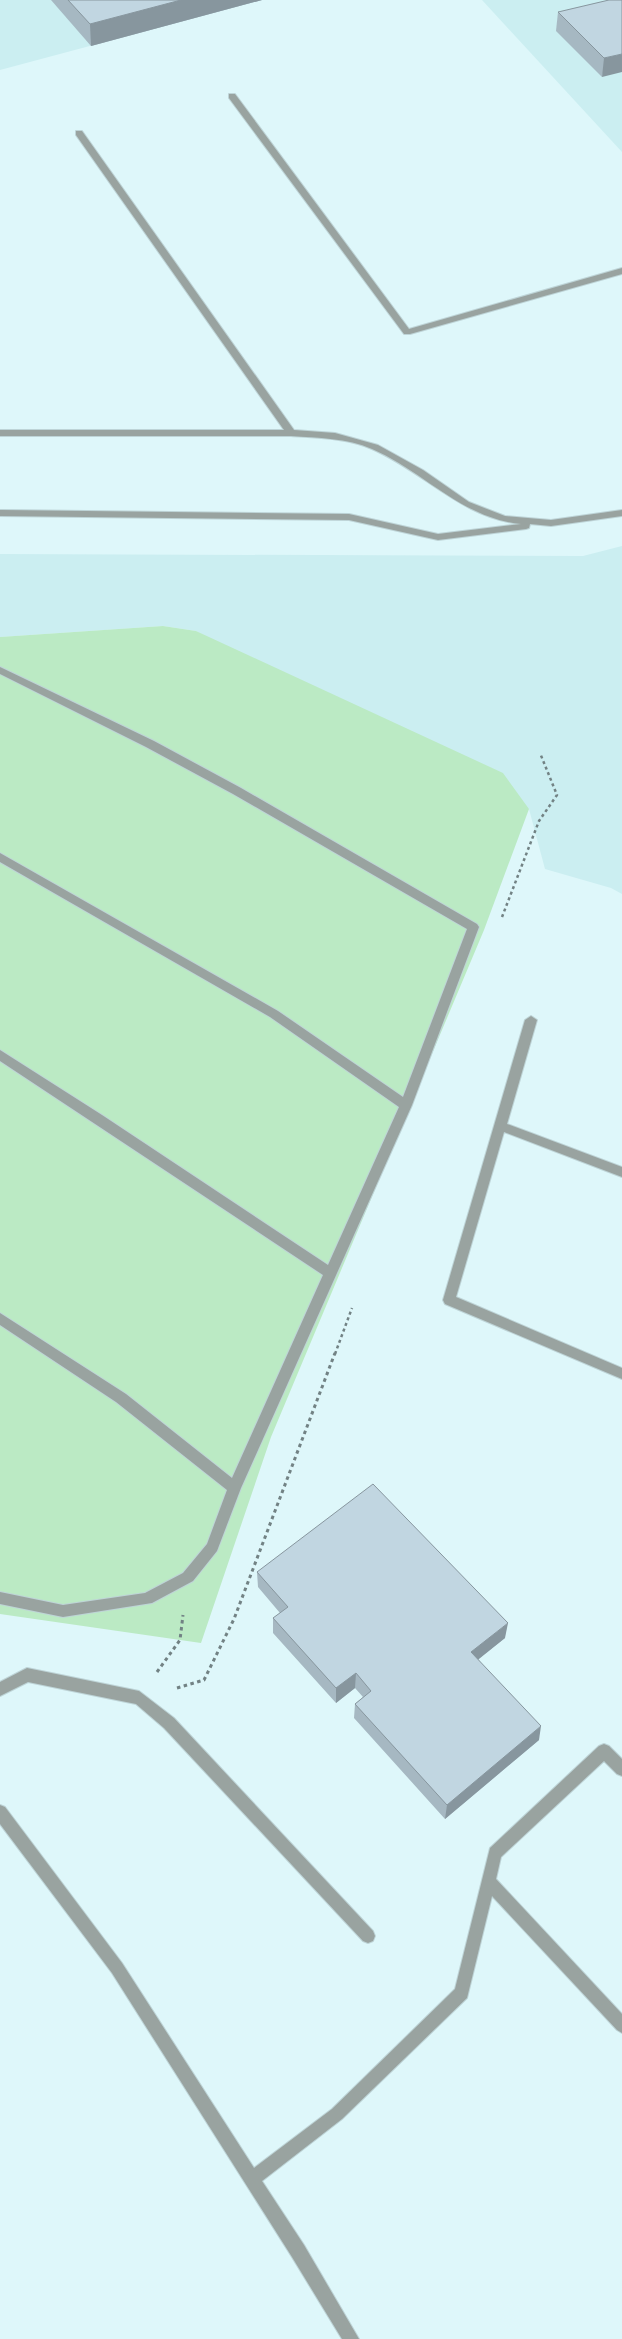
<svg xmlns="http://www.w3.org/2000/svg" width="622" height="2339" viewBox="0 0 622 2339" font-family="Literata,serif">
	<rect width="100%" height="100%" fill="#def7fa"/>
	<g fill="#cbeef1">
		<path d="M0,0H262L0,70Z"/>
		<path d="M482,0H622V152Z"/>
		<path d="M622,546V894L611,888L545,869L529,809L196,631L163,626L0,637V554L583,556Z"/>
	</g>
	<path fill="#bbeac4" d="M163,626L196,631L503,773L529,809L484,930L271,1437L201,1643L0,1614V637Z"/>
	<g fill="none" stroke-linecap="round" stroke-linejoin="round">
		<g stroke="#bed4d7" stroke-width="2">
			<g id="minor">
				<path d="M229,94H235L409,329L622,268V274L410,334H404L229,98Z"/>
				<path d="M76,131H82L294,430L335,433L378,445L423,470L469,502L505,516L551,520L622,510V516L551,526L530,524L529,528L526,529L438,540L349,520L0,516V510H2L349,514L438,534L521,524C461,518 425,472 372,449C347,438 318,438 291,436H0V430H284L76,135Z"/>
				<path d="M0,667L154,741L241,788L477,924L479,927L412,1105L241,1488L217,1551L193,1581L152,1603L63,1617L0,1604V1592L63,1605L145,1593L183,1573L207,1544L227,1490L116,1402L0,1325V1313L126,1394L232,1478L323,1275L0,1061V1050L102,1115L328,1265L399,1107L270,1017L0,862V853L278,1011L403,1097L467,929L233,794L146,747L0,674Z"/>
				<path d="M531,1016L537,1020L507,1124L622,1167V1177L504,1132L456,1297L622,1368V1379L445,1304L443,1300L525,1020Z"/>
				<path d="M27,1668L139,1691L174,1718L373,1931L375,1936L373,1941L368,1943L363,1941L164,1728L136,1704L28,1682L0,1696V1682Z"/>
				<path d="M604,1744L609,1746L622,1759V1776L617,1774L604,1761L501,1857L496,1879L622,2014V2033L617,2030L492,1896L467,1998L342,2119L262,2181L304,2245L359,2339H342L292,2257L112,1973L0,1824V1805L5,1807L122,1963L254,2168L332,2109L455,1989L490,1848L599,1746Z"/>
			</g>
		</g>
		<g stroke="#728284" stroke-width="2.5" stroke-dasharray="3 3" stroke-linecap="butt">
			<path d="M502,917L539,821L557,795L540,753"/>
			<path d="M335,1354L352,1308"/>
		</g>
		<g stroke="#728284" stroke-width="3" stroke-dasharray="3.5 3.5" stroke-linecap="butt">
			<path d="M157,1672L180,1640L183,1615"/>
			<path d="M177,1688L204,1680L234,1619L335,1353"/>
		</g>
		<use href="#minor" fill="#99a3a0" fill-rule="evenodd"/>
	</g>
	<g fill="#a6b8c2">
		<path d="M51,0H262L91,46Z"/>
		<path d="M622,0L602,77L556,31L558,12Z"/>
		<path d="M257,1572L505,1638L478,1659L539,1740L445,1819L354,1718L355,1704L363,1697L355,1688L336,1703L273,1633V1618L280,1613L258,1587Z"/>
	</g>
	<g fill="#87969e">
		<path d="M181,0H262L91,46L90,24Z"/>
		<path d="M622,54V72L602,77L604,58Z"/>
		<path d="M508,1623L505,1638L469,1667L471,1652Z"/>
		<path d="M356,1673L355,1688L336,1703V1688Z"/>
		<path d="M541,1726L539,1740L445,1819L447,1805Z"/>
	</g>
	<g fill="#c1d6e1" stroke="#87969e">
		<path d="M68,0H181L90,24Z"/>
		<path d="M609,0H622V54L604,58L558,12Z"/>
		<path d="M373,1484L508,1623L471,1652L541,1726L447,1805L355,1704L371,1691L356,1673L336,1688L273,1618L288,1607L257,1572Z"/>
	</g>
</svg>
